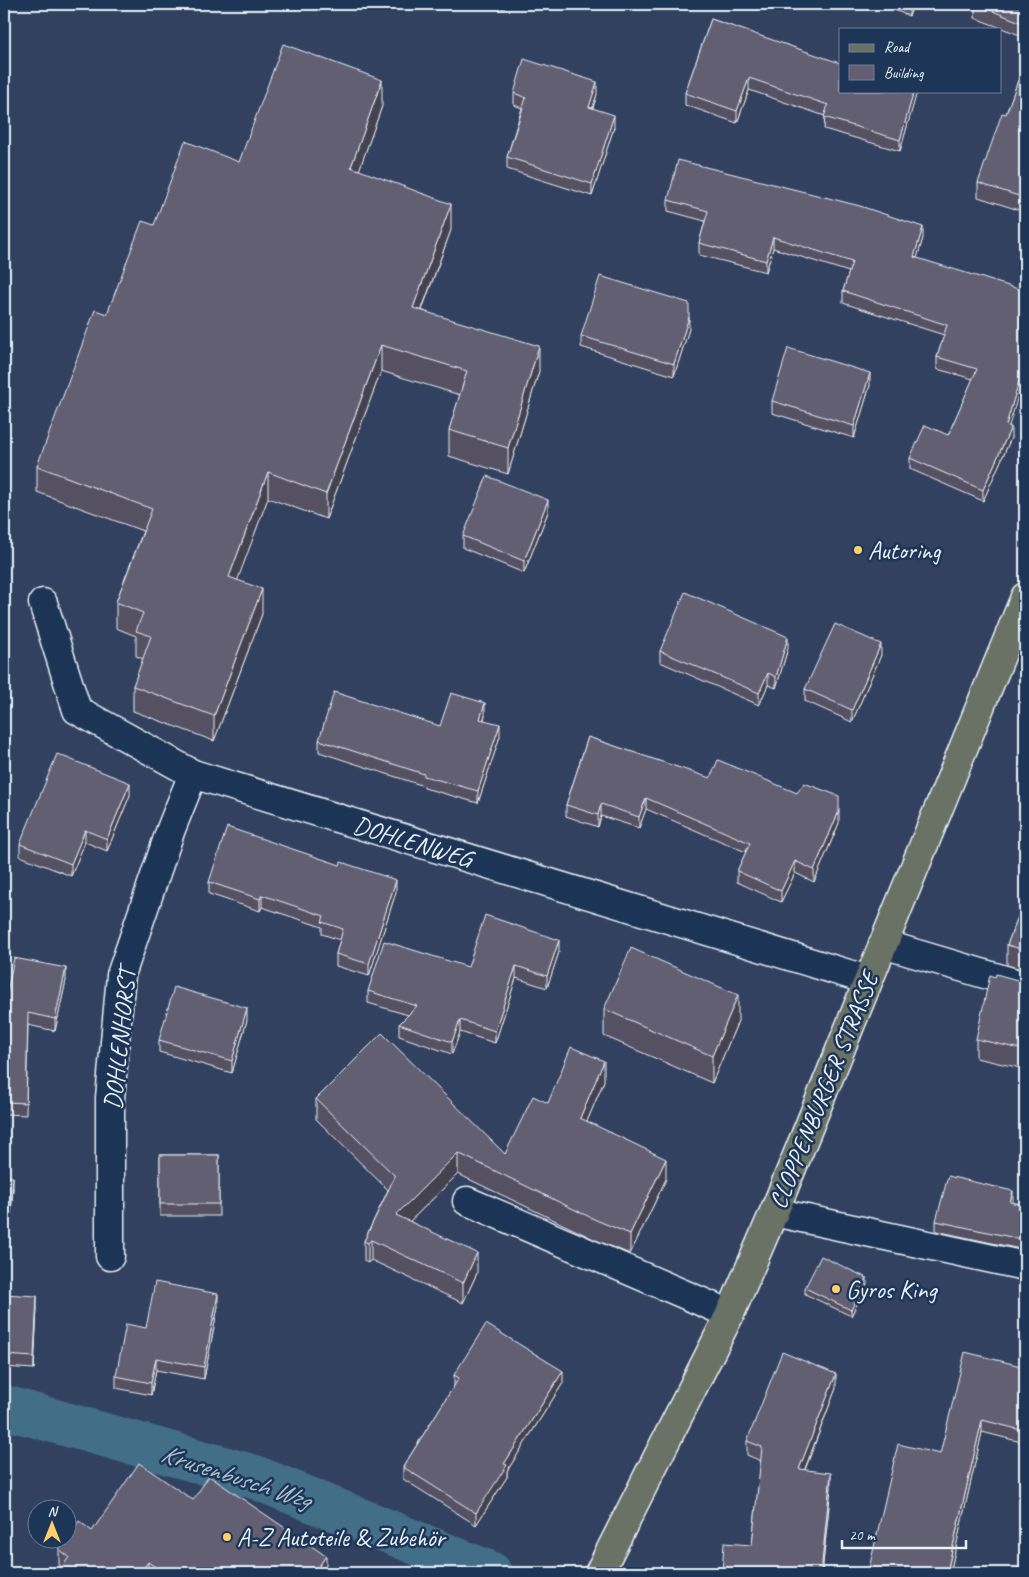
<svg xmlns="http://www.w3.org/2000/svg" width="1029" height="1577" viewBox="0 0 1029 1577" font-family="Caveat,sans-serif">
	<rect width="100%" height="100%" fill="#32415f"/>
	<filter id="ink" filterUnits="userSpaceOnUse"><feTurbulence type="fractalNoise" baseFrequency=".02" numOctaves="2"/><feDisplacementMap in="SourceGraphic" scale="10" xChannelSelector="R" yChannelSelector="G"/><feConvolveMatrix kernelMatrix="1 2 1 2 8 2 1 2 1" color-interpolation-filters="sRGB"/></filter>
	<g filter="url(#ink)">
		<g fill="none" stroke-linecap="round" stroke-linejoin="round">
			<path stroke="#426e87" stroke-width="44" d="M4,1407L255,1477L490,1573"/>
			<g stroke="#e8f1f8" stroke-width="31">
				<g id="minor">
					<path d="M43,603L77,710L193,774L868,980"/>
					<path d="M883,944L1025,986"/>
					<path d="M467,1201L730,1314"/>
					<path d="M774,1212L1025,1266"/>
					<path d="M110,1256V1098L121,975L171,829L193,774"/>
				</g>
			</g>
			<g stroke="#e8f1f8" stroke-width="31">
				<path id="major" d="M599,1573L730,1314L774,1212L1025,597"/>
			</g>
			<use href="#minor" stroke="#1d3557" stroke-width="28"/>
			<use href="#major" stroke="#6a7165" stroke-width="28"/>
		</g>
		<g fill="#555163" stroke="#e8f1f8">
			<path d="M490,4H506L504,9Z"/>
			<path d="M879,4H914L909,16Z"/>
			<path d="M975,4H1025V37L975,18Z"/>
			<path d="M711,19L917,91L900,151L824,129L825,116L749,90L737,123L685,105V93Z"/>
			<path d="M1025,61V212L978,197V183L1006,114Z"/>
			<path d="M514,93L597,94L593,108L614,127L592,196L507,169V157L522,108L514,105Z"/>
			<path d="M382,106L359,170L451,230L422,310L539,371L508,474L449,456V430L460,395L381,371L326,519L268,498L237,580L262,614L214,741L133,711V686L143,659L136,656V636L116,628V602L143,531L37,492V466L107,314L154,225L239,162Z"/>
			<path d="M668,200L923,238L917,258L1009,426L1011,438L983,501L910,469V458L948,435L973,379L937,369V357L944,335L843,303V291L849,272L773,248L766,272L699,255V243L705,221L668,211Z"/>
			<path d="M689,329L674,376L581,347V336Z"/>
			<path d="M870,385L854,438L772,413V401Z"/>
			<path d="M548,512L524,573L463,548V536Z"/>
			<path d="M788,648L776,688L768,685L759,705L660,662V651Z"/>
			<path d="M881,655L852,722L805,701V689Z"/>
			<path d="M485,715L484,720L500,736L478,803L424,788V786L319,752V740L440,726Z"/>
			<path d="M588,737L839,823L814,882L795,873L781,902L737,882V871L746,852L646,809L639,828L601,816L598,827L566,816V805Z"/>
			<path d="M130,795L107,851L85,842L71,876L20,856V844Z"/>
			<path d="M209,882L396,892L369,976L336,966V954L340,940L322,934V927L262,907L260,911L209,894Z"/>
			<path d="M1025,899V970L1007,965V945Z"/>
			<path d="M559,952L547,988L516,978L495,1043L460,1032L452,1054L399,1036V1024L408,1015L368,1003V991L468,967Z"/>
			<path d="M66,980L55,1031L28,1025L26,1115L4,1114V1008Z"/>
			<path d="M1021,981H1025V1069L976,1058V1039Z"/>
			<path d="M604,1009L738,1021L712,1083L604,1036Z"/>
			<path d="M247,1020L232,1073L159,1052V1040Z"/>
			<path d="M604,1081L587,1121L666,1179L630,1254L596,1240L458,1174L410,1221L477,1273L463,1303L371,1260L368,1263L364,1261V1241L388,1190L316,1119V1099L505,1154L548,1103Z"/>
			<rect x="160" y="1155" width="59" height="61"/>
			<path d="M4,1176L13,1188L9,1239H4Z"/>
			<path d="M1012,1202L1025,1205V1250L936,1231V1221Z"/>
			<path d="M867,1284L851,1316L805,1294V1288Z"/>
			<path d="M4,1294L37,1307L34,1369L4,1367Z"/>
			<path d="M218,1306L204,1379L156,1370L151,1395L116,1388V1376L146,1328Z"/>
			<path d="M1025,1367V1443L982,1432L950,1573H868L940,1454Z"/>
			<path d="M454,1375L563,1383L507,1471V1477L476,1525L403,1479V1467L454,1386Z"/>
			<path d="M836,1388L805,1470L831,1487L822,1573H722L752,1545L761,1461L747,1455V1441Z"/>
			<path d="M193,1500L326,1572L325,1573H61V1569L62,1567L59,1565V1549L92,1531Z"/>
		</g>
		<g fill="#454250" stroke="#e8f1f8">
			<path d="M909,4H914L909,16Z"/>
			<path d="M749,78V90L737,123V111Z"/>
			<path d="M382,80V106L351,193V167Z"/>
			<path d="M597,82V94L589,119V107Z"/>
			<path d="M914,91H917V92L900,151V140Z"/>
			<path d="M614,115V127L592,196V184Z"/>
			<path d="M451,204V230L413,333V308Z"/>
			<path d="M923,227V238L914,268V257Z"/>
			<path d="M773,237V248L766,272V261Z"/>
			<path d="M689,317V329L674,376V364Z"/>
			<path d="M381,345V371L326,519V494Z"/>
			<path d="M539,346V371L508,474V448Z"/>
			<path d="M1025,361V372L1006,436V425Z"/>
			<path d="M870,373V385L854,438V426Z"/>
			<path d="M1011,427V438L983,501V490Z"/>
			<path d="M268,472V498L229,603V577Z"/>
			<path d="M548,500V512L524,573V561Z"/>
			<path d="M262,589V614L214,741V716Z"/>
			<path d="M788,637V648L776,688V677Z"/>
			<path d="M881,644V655L852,722V710Z"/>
			<path d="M768,673V685L759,705V693Z"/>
			<path d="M485,703V715L480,730V719Z"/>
			<path d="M500,724V736L478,803V791Z"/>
			<path d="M130,783V795L107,851V839Z"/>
			<path d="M646,798V809L639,828V817Z"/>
			<path d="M601,804V816L598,827V815Z"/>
			<path d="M839,811V823L814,882V870Z"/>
			<path d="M85,830V842L71,876V864Z"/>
			<path d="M795,861V873L781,902V891Z"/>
			<path d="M396,880V892L369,976V964Z"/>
			<path d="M262,895V907L260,911V899Z"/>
			<path d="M559,940V952L547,988V976Z"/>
			<path d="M516,966V978L495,1043V1031Z"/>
			<path d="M66,968V980L55,1031V1019Z"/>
			<path d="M738,995V1021L712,1083V1056Z"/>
			<path d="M247,1008V1020L232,1073V1061Z"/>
			<path d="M460,1020V1032L452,1054V1042Z"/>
			<path d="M604,1061V1081L580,1138V1118Z"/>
			<path d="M458,1153V1174L396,1235V1215Z"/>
			<path d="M666,1159V1179L630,1254V1234Z"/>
			<path d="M13,1177V1188L9,1239V1227Z"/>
			<path d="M1013,1191V1201L1010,1212V1202Z"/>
			<path d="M371,1240V1260L368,1263V1243Z"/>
			<path d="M477,1253V1273L463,1303V1283Z"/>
			<path d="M867,1278V1284L851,1316V1310Z"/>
			<path d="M218,1294V1306L204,1379V1367Z"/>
			<path d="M37,1296V1307L34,1369V1357Z"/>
			<path d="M156,1358V1370L151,1395V1383Z"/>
			<path d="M563,1371V1383L507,1471V1477L476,1525V1513L504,1464Z"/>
			<path d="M836,1374V1388L799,1484V1469Z"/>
			<path d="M982,1420V1432L950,1573H947Z"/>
			<path d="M831,1473V1487L822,1573H821Z"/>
			<path d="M326,1556V1572L325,1573H314Z"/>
			<path d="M148,1562V1573H140Z"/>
		</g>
		<g fill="#635e73" stroke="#e8f1f8">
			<path d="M975,4H1025V24Z"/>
			<path d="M711,19L840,63V91H914L900,140L824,117L828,105L749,78L737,111L685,93Z"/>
			<path d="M283,44L382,80L351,167L451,204L413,308L539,346L508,448L449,430L467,371L381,345L326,494L268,472L229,577L262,589L214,716L133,686L151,636L136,631L143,613L116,602L152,509L37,466L95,310L107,314L142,221L154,225L185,141L239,162Z"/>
			<path d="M524,59L597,82L589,107L614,115L592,184L507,157L526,98L514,93Z"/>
			<path d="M1025,61V198L978,183L1002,113L1006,114Z"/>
			<path d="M678,160L860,206L923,227L914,257L1025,291V361L1006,425L1011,427L983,490L910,458L925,425L948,435L977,369L937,357L947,325L843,291L852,262L773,237L766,261L699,243L708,211L668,200Z"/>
			<path d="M600,276L689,303V317L674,364L581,336Z"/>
			<path d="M788,348L870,373L854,426L772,401Z"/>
			<path d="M487,476L548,500L524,561L463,536Z"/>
			<path d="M685,592L788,637L776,677L768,673L759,693L660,651Z"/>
			<path d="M835,624L881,644L852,710L805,689Z"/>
			<path d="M334,692L440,726L451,693L485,703L480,719L500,724L478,791L424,776V774L319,740Z"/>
			<path d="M588,737L710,778L718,760L797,793L804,783L839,796V811L814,870L795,861L781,891L737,871L750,843L646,798L639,817L601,804L598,815L566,805Z"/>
			<path d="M57,754L130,783L107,839L85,830L71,864L20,844Z"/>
			<path d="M227,827L340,865L341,862L396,880L369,964L336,954L343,929L322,922L324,916L262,895L260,899L209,882Z"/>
			<path d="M1025,899V950L1007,945Z"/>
			<path d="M485,915L559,940L547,976L516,966L495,1031L460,1020L452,1042L399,1024L417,1006L368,991L384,941L468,967Z"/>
			<path d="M631,948L738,995L712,1056L604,1009Z"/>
			<path d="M14,958L66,968L55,1019L28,1013L26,1103L4,1102V1008Z"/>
			<path d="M996,974L1021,981H1025V1050L976,1039L990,975L995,977Z"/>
			<path d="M174,987L247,1008L232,1061L159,1040Z"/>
			<path d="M382,1033L505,1154L533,1096L548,1103L571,1047L604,1061L580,1118L666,1159L630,1234L596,1220L458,1153L396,1215L477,1253L463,1283L371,1240L368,1243L364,1241L395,1176L316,1099Z"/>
			<rect x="160" y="1155" width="59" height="49"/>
			<path d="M4,1176L13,1177L9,1227H4Z"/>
			<path d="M948,1176L1013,1191L1010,1202L1025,1206V1240L936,1221Z"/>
			<path d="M821,1256L867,1278L851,1310L805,1288Z"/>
			<path d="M155,1282L218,1294L204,1367L156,1358L151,1383L116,1376L126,1324L146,1328Z"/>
			<path d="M4,1294L37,1296L34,1357L4,1355Z"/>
			<path d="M486,1324L563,1371L504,1464L507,1465L476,1513L403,1467L459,1378L454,1375Z"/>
			<path d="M782,1352L836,1374L799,1469L831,1473L821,1573H722L724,1543L752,1545L762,1447L747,1441Z"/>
			<path d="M965,1352L1025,1367V1431L982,1420L947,1572L944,1571V1573H868L898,1444L940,1454Z"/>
			<path d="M139,1463L193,1500L209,1476L326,1556L314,1573H164L148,1562L140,1573H67L61,1569L69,1557L59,1549L66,1540H68V1537L79,1521L92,1531Z"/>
			<path d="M1018,1567L1025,1568V1573H1016Z"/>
		</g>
	</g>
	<g fill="#ffd166" stroke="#1d3557" stroke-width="2">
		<circle cx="858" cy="550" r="5"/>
		<circle cx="836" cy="1289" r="5"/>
		<circle cx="227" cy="1537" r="5"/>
	</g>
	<g text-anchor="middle" stroke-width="5" stroke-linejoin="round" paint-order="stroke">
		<g font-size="25" fill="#e8f1f8" stroke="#1d3557" text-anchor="start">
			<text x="868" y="559">Autoring</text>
			<text x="846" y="1298">Gyros King</text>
			<text x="237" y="1546">A-Z Autoteile &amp; Zubehör</text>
		</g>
		<g font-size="25" fill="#e8f1f8" stroke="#1d3557">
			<text transform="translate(413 841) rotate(17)" y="9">DOHLENWEG</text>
			<text transform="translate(119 1039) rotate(-84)" y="9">DOHLENHORST</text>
			<text transform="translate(823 1090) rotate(-68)" y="9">CLOPPENBURGER STRASSE</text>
		</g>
		<g font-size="26" font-style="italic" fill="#aec3d0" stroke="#1d3557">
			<text transform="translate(236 1476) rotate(18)" y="9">Krusenbusch Wzg</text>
		</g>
	</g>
	<rect width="1029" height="1577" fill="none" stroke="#1d3557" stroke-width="20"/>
	<rect x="10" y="10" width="1009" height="1557" fill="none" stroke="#e8f1f8" stroke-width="2" filter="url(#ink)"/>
	<rect x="839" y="28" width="162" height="65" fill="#1d3557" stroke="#6e8097"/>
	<rect x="849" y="44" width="25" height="8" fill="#6a7165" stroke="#6e8097"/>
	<text x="884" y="52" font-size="15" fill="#e8f1f8">Road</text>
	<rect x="849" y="65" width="25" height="15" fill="#635e73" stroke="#6e8097"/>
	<text x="884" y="78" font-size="15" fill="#e8f1f8">Building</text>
	<g transform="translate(52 1524)"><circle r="24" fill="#1d3557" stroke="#6e8097"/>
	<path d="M0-4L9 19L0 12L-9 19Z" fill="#ffd166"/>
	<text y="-8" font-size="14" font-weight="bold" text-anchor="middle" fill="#e8f1f8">N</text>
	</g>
	<path d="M842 1540v8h124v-8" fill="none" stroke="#e8f1f8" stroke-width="2.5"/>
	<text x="849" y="1540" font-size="15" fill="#e8f1f8" stroke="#1d3557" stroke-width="4" paint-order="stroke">20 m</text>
</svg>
